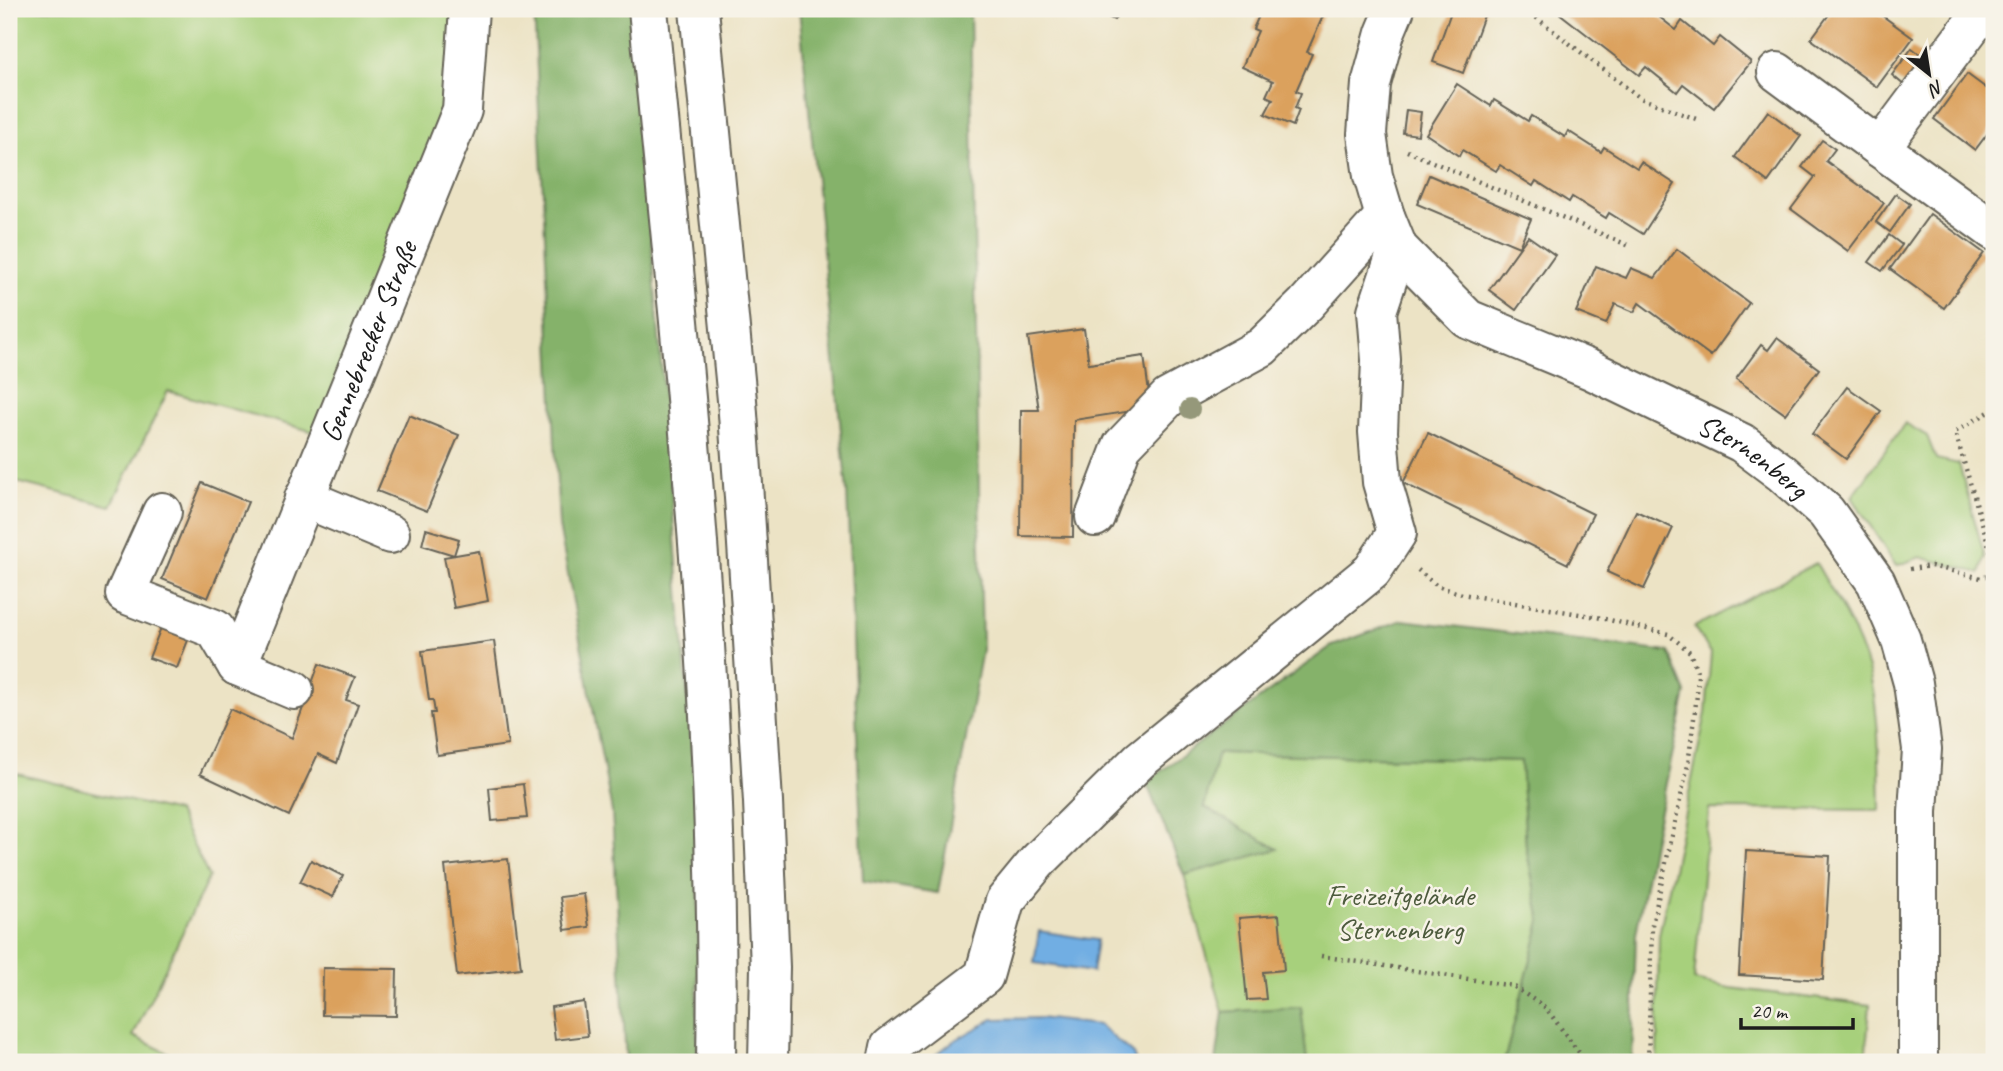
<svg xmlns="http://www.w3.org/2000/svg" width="2003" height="1071" viewBox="0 0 2003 1071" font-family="Caveat,sans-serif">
	<rect width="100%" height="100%" fill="#f7f3e8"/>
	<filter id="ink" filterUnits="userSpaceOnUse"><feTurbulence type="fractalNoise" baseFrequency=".0143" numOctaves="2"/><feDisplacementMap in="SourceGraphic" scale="14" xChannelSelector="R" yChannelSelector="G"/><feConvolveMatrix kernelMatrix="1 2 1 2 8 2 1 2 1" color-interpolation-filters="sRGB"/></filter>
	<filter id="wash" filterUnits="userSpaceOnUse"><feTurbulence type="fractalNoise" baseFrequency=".00686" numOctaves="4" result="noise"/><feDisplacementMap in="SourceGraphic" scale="28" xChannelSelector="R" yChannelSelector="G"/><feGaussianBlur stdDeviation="1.57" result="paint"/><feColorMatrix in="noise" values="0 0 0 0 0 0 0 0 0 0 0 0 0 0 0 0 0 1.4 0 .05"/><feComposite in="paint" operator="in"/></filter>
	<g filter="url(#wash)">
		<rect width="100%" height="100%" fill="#ece3c5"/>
		<g fill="#a7d07b" stroke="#62764c" stroke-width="2">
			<path d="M9,9H456L450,94L318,433L168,391L111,506L9,480Z"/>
			<path d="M1905,423L1927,436L1936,459L1959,464L1985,558L1980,573L1920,557L1896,566L1852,497Z"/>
			<path d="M1816,563C1838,602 1863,641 1872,685C1880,726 1879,769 1880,810L1709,809L1694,980L1730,988L1870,1005L1865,1062H1657L1659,935L1706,713L1711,653L1694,627Z"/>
			<path d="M1218,753L1521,761L1526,847L1541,921L1504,1062H1307L1301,1007L1223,1012L1184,875L1277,849L1204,807Z"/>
			<path d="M9,772L177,812L209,877L133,1036L186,1062H9Z"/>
		</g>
		<g fill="#85b26b" stroke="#506744" stroke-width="2">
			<path d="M534,9H633L699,842L697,1062H626L612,812L559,526Z"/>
			<path d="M799,9H970L982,650L938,893L863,881L847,492Z"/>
			<path d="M1402,620L1669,652L1686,693L1653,842L1636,934L1632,1062H1504L1541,921L1526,847L1521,761L1218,753L1204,807L1278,849L1184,875L1146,782L1330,647Z"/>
			<path d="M1301,1007L1307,1062H1216L1223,1012Z"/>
		</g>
		<g fill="#71aee3" stroke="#466580" stroke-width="2">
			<path d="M1039,931L1097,940L1092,972L1034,963Z"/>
			<path d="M1039,1018L1099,1025L1133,1054L1136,1062H927L952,1042L993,1019Z"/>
		</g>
		<g id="blocks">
			<g fill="#dba15d">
				<path d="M1092,9H1121L1114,20Z"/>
				<path d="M1262,9H1320L1318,14L1323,16L1307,52L1312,54L1296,91L1301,93L1295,108L1299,110L1293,126L1265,114L1273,99L1266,96L1273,81L1242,67L1258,31L1253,29Z"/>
				<path d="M1452,9L1486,10L1463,73L1433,62Z"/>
				<path d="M1554,9H1649L1676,30L1682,21L1713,46L1720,37L1751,62L1714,108L1683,84L1677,92L1646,67L1639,75Z"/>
				<path d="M1833,9H1873L1913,38L1877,87L1811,39Z"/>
				<path d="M1912,48L1926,59L1905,86L1892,75Z"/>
				<path d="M1967,74L1994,94V125L1975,150L1934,119Z"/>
				<path d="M1457,84L1491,106L1494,100L1528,121L1531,116L1565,137L1568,131L1601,152L1604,147L1637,168L1641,162L1675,184L1643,234L1609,213L1606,218L1572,197L1569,202L1536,181L1533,186L1500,165L1496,171L1462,150L1459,156L1426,134Z"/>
				<path d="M1406,110L1421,112L1418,135L1403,133Z"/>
				<path d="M1768,111L1801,136L1768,182L1735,157Z"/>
				<path d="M1822,140L1835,149L1826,161L1884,203L1848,251L1791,209L1815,177L1802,167Z"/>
				<path d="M1429,175L1531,219L1519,247L1417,204Z"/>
				<path d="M1896,194L1910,204L1890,232L1876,222Z"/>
				<path d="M1930,214L1984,253L1944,308L1890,269Z"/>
				<path d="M1889,235L1902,245L1882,271L1869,262Z"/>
				<path d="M1528,236L1555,255L1516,310L1489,290Z"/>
				<path d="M1677,249L1749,303L1711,356L1639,303L1634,312L1615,304L1606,324L1576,312L1596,266L1626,278L1631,268L1655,278Z"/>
				<path d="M1084,329L1089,364L1144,356L1151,408L1074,420L1073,537L1020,536L1021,410H1039L1028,337Z"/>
				<path d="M1777,338L1819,369L1785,414L1736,379L1761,345L1768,350Z"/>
				<path d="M1847,387L1881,411L1846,459L1812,434Z"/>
				<path d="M409,415L459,435L427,511L377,491Z"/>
				<path d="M1428,433L1593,514L1568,564L1403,483Z"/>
				<path d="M202,483L248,502L208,598L162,579Z"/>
				<path d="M1636,511L1673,528L1644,589L1607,572Z"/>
				<path d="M426,529L459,539L454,555L422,545Z"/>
				<path d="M479,551L488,601L454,608L444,557Z"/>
				<path d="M164,620L192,630L177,668L149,658Z"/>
				<path d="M494,641L508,745L437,755L431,713H435L433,700H429L422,651Z"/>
				<path d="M319,664L355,677L346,700L358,704L337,763L318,754L289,816L200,774L230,709L292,738Z"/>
				<path d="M523,784L527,818L492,821L489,788Z"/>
				<path d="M1746,851L1830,856L1823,980L1739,975Z"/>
				<path d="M508,859L521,968L457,976L445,866Z"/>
				<path d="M311,860L343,876L333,897L300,882Z"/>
				<path d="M584,894L589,927L565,930L560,897Z"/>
				<path d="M1279,915L1284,970L1263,972L1266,999L1247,1000L1239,918Z"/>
				<path d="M323,968L397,969L396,1016L322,1015Z"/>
				<path d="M584,1002L588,1036L555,1040L551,1007Z"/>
			</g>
		</g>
	</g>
	<g filter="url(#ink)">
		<use href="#blocks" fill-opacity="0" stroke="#656257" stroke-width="2"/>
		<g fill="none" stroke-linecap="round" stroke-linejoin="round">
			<g stroke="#656257" stroke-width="42">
				<g id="minor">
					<path id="s1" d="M1395,9L1385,33L1371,84L1367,134L1373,176L1385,216L1398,248L1468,319L1591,370L1742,443L1782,473L1826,512L1876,582L1901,640L1913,683L1922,749L1918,812V1062"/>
					<path d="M1984,9L1880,148L1994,231"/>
					<path d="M1777,72L1880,148"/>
					<path d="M304,498L390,534"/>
					<path d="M162,512L125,594L215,629L237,666L294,690"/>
					<path d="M1095,517L1122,446L1168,398L1262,347L1306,304L1385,216"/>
					<path id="s2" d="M237,666L462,110L469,9"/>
					<path d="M887,1062L890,1047L984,976L1005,901L1037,862L1140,760L1372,571L1397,533L1382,482L1378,432L1381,360L1377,311L1398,248"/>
				</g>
			</g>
			<g stroke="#656257" stroke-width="42">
				<g id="highway">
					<path d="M648,9C683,359 722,710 716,1062"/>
					<path d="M699,9L737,400L745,512L763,802L770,967L768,1062"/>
				</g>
			</g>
			<g stroke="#656257" stroke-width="4.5" stroke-dasharray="2 5" stroke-linecap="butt">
				<path d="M1525,9L1640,98L1696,119"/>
				<path d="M1407,151L1632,247"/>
				<path d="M1994,409L1955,432L1994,563"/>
				<path d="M1910,569L1931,566L1981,578L1994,574"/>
				<path d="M1418,570L1437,586L1462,594L1597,617L1668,634L1690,652L1698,674L1697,695L1688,765L1652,925L1648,1062"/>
				<path d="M1321,956L1513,986L1546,1008L1574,1046L1587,1062"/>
			</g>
			<use href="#minor" stroke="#fff" stroke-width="38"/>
			<use href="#highway" stroke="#fff" stroke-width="38"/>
		</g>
		<circle fill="#95987a" cx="1190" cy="409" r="10"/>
	</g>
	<g text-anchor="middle" stroke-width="5" stroke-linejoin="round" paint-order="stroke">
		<g font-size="30" fill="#1c1c1c" stroke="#f7f3e8">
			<text dy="10" stroke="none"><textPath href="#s2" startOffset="350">Gennebrecker Straße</textPath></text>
			<text dy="10" stroke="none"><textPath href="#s1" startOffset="665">Sternenberg</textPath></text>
		</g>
		<g font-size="30" fill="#4d5b3d" stroke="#f7f3e8">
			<text x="1400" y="905">Freizeitgelände<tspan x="1400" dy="34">Sternenberg</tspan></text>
		</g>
	</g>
	<rect width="2003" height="1071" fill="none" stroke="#f7f3e8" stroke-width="35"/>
	<g transform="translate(1929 74) rotate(150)" stroke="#f7f3e8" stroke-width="5" paint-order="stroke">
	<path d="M0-5L12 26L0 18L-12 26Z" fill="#1c1c1c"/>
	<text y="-10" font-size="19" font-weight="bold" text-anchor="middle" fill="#1c1c1c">N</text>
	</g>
	<path d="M1741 1018v10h112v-10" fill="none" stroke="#1c1c1c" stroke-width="3.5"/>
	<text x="1751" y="1018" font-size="21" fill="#1c1c1c" stroke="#f7f3e8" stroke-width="5" paint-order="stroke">20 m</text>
</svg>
